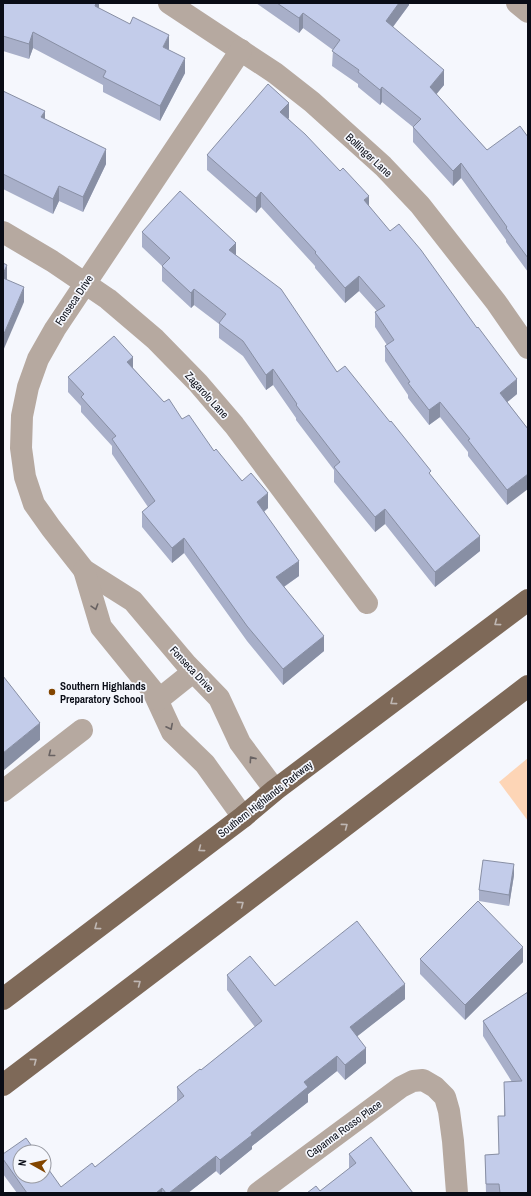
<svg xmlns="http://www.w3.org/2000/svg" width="531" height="1196" viewBox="0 0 531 1196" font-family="'Archivo Narrow',sans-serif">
	<rect width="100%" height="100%" fill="#f5f7fd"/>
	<path fill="#fdd5b6" d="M528,758V821L499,782Z"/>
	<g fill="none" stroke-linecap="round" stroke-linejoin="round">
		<g stroke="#b6a9a0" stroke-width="22">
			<path d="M169,3L275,73L312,102L383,166L420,205L496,302L528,348"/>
			<path d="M517,3L528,12"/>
			<path d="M241,50L55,329L38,359L28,387L22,416L21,448L25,477L34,504L51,528L84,570L133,601L187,665L219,698L240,743L275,790"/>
			<path d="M3,232L52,261L108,299L155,339L198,383L234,425L367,603"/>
			<path d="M84,570L101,627L153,691L172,732L205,764L243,817"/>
			<path d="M158,700L193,672"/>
			<path d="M3,791L82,730"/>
			<path d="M258,1193L401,1087L413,1081L423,1080L435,1087L445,1097L449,1111L453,1141L457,1193"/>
		</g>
		<g stroke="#7e6958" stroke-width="22">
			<path d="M3,999L243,817L275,790L528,600"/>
			<path d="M3,1085L326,840L528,686"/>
		</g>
	</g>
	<g fill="#a8afc9">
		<path d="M3,3H99V8L169,50L185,73L160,121L103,92V85L33,48L29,59L3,51Z"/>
		<path d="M256,3H409V5L393,27L444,85L436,94L487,150L528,137V272L506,242V240L461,178L453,186L413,142V127L382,102L380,105L358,87V84L332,66L333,50L303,28L299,33Z"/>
		<path d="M3,91L45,119L106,164L83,212L59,201L53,214L3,189Z"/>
		<path d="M288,118L369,206L517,394L507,402L528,429L507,505L468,456V452L440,417L429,425L408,398V395L385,361V346L387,345L375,327V312L377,311L359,291L345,303L315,268V266L261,207L256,213L207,170V155L289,118Z"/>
		<path d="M142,232L236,256L337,372L431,476L480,551L435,587L385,524L375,532L334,482V470L296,420V418L273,385L266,390L243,356L219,338V324L194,305L191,308L162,281V266L142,247Z"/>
		<path d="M133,368L164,402L182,419L214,451L268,508L264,512L299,576L284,587L324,651L283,685L247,641L184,553L172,563L142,527V512L148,507L112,454V446L81,412V406L68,392V377Z"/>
		<path d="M514,875L509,906L479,901V890Z"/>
		<path d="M420,959L523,962L465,1020L420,974Z"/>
		<path d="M227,975L275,986L405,999L357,1036L366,1063L345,1080L337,1071L308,1094V1102L252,1146V1149L220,1175L216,1171L188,1193H17L3,1174V1154L61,1187L95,1167L177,1102V1087L201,1070L255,1027L227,990Z"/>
		<path d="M528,992V1193H486L485,1155L499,1154L498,1116H504V1082H512L483,1036V1021Z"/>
		<path d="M349,1154L413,1193L320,1191L349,1169Z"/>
	</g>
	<g fill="#888fa4">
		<path d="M96,3H99V14L95,6Z"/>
		<path d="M399,3H409V5L386,36V21Z"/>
		<path d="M303,13V28L299,33V18Z"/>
		<path d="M33,32V48L29,59V44Z"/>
		<path d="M169,35V50L163,47Z"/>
		<path d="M185,58V73L160,121V106Z"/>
		<path d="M444,70V85L430,102V87Z"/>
		<path d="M382,87V102L380,105V90Z"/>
		<path d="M289,103V118L280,127V112Z"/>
		<path d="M45,111V126L41,117Z"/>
		<path d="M106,149V164L83,212V197Z"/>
		<path d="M461,163V178L453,186V171Z"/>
		<path d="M59,186V201L53,214V199Z"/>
		<path d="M261,192V207L256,213V198Z"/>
		<path d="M369,196V211L364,200Z"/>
		<path d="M236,243V258L229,250Z"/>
		<path d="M7,265V280L3,289V274Z"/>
		<path d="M359,276V291L345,303V288Z"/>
		<path d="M24,287V302L3,351V336Z"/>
		<path d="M194,289V305L191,308V293Z"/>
		<path d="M133,357V372L127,362Z"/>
		<path d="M273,369V385L266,390V375Z"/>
		<path d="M517,379V394L500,408V393Z"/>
		<path d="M440,402V417L429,425V410Z"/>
		<path d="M528,474V489L507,505V490Z"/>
		<path d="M268,493V508L257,517V502Z"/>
		<path d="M385,509V524L375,532V517Z"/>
		<path d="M480,536V551L435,587V572Z"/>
		<path d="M184,538V553L172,563V548Z"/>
		<path d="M299,561V576L276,592V577Z"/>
		<path d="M324,636V651L283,685V669Z"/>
		<path d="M40,723V740L3,771V753Z"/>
		<path d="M514,864V875L509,906V895Z"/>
		<path d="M523,947V962L465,1020V1005Z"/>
		<path d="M405,984V999L350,1042V1027Z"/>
		<path d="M366,1048V1063L345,1080V1065Z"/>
		<path d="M337,1056V1071L308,1094V1102L252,1146V1149L220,1175V1160L251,1133L304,1082Z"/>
		<path d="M216,1156V1171L188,1193H169Z"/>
		<path d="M162,1188V1193H156Z"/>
	</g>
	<g fill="#c3ccea" stroke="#888fa4">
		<path d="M3,3H96L95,6L130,24L133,17L169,35L163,47L185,58L160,106L103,77L106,71L33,32L29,44L3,36Z"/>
		<path d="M277,3H399L386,21L444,70L430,87L487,150L520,126L528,137V258L506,228L507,227L461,163L453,171L413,127L421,119L382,87L380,90L358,72L359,70L332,51L340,40L303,13L299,18Z"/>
		<path d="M268,84L289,103L280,112L305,134L340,171L343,168L369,196L364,200L390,231L399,224L421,250L477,328L478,327L517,379L500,393L528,429V474L507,490L468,440L470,439L440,402L429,410L408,383L410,382L385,346L394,340L375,312L385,306L359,276L345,288L315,253L316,252L261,192L256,198L207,155Z"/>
		<path d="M3,91L45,111L41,117L106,149L83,197L59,186L53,199L3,174Z"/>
		<path d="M180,191L236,243L229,250L281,289L337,372L345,366L390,422L391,421L431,471L429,473L480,536L435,572L385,509L375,517L334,467L340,462L296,405L297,404L273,369L266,375L243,341L219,323L226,314L194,289L191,293L162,266L170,258L142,232Z"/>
		<path d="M3,263L7,265L3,274Z"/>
		<path d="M3,278L24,287L3,336Z"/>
		<path d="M114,336L133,357L127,362L164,402L169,399L182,419L189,415L214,451L216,449L242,481L251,473L268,493L257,502L299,561L276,577L324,636L283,669L247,626L184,538L172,548L142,512L155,501L112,439L116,436L81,397L84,394L68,377Z"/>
		<path d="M3,676L40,723L3,753Z"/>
		<path d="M483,860L514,864L509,895L479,890Z"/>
		<path d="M478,901L523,947L465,1005L420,959Z"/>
		<path d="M357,921L405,984L350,1027L366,1048L345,1065L337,1056L304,1082L308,1087L251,1133L252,1135L220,1160L216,1156L169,1193H166L162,1188L156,1193H27L3,1159V1154L26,1138L36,1152H20V1176H44V1163L61,1187L92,1163L95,1167L184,1096L177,1087L200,1069L201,1070L262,1021L227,975L250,956L275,986Z"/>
		<path d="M528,992V1193H500L499,1184H486L485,1155L499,1154L498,1116H505L504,1082L522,1081L483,1021Z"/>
		<path d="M371,1137L413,1193H307L316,1186L320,1191L356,1163L349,1154Z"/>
	</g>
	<defs><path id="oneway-chevron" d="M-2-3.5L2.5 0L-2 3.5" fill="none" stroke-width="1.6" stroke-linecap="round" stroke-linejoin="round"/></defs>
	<g stroke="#686262">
		<use href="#oneway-chevron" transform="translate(95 607) rotate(73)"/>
		<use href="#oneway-chevron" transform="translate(170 727) rotate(63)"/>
		<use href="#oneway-chevron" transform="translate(51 754) rotate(142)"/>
		<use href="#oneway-chevron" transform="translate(252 759) rotate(-125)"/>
	</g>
	<g stroke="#bfb7b3">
		<use href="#oneway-chevron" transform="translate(497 623) rotate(143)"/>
		<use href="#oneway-chevron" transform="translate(393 702) rotate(143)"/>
		<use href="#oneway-chevron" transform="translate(345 826) rotate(-37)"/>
		<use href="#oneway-chevron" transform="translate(201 849) rotate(143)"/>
		<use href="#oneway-chevron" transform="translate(241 904) rotate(-37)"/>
		<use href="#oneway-chevron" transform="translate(97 927) rotate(143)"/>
		<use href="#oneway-chevron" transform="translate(138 983) rotate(-37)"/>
		<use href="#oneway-chevron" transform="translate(34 1061) rotate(-37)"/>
	</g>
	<circle fill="#824500" stroke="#f5f7fd" stroke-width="1.5" cx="52" cy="692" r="4"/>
	<g text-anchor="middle" stroke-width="3.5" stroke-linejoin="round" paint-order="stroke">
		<g font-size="11" fill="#090c16" stroke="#f5f7fd">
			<text transform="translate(369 155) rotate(43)" y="4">Bollinger Lane</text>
			<text transform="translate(74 300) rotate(-56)" y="4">Fonseca Drive</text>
			<text transform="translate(207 395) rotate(48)" y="4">Zagarolo Lane</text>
			<text transform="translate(192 669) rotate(47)" y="4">Fonseca Drive</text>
			<text transform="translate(265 799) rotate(-38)" y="4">Southern Highlands Parkway</text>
			<text transform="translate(344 1129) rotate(-36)" y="4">Capanna Rosso Place</text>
		</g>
		<g font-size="11" font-weight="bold" fill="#090c16" stroke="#f5f7fd" text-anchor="start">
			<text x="60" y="690">Southern Highlands<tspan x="60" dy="13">Preparatory School</tspan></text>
		</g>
	</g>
	<rect width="531" height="1196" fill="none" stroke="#090c16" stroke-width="8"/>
	<g transform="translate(32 1164) rotate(278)"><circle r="19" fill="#f5f7fd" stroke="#9799a1"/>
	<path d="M0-3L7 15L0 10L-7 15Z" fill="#824500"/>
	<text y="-6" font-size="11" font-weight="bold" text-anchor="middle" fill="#090c16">N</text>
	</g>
</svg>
